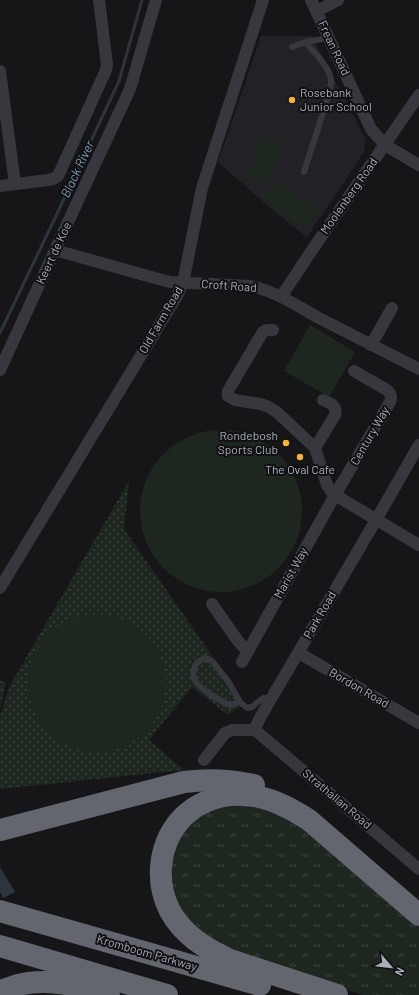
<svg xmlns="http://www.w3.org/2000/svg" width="419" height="995" viewBox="0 0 419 995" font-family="Barlow,sans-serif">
	<defs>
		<pattern id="grass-tufts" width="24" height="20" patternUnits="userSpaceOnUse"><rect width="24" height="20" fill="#1e271f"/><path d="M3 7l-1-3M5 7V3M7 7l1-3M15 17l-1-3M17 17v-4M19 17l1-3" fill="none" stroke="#3c443d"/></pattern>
		<pattern id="park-dots" width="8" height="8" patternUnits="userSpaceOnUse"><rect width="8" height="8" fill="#1e271f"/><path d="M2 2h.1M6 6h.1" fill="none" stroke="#3c443d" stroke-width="1.8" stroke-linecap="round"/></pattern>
	</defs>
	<rect width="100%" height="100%" fill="#161618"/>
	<path fill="#222226" d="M261,36H312L366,140L364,152L307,237L276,213L218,162Z"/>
	<path fill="url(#grass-tufts)" d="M226,802L284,812L419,922V995H363L229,952L182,919L165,873L183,825Z"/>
	<g fill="url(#park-dots)">
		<path d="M129,481L124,529L245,703L228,715L192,687L149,740L184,770L0,789V716L9,687Z"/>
		<path d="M0,680L6,683L0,707Z"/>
	</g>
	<g fill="#1e271f">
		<path d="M261,136L282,143L268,185L247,178Z"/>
		<path d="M277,180L319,209L305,230L263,201Z"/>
		<path d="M310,325L355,352L329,397L284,371Z"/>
		<circle cx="221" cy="511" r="81"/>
		<circle cx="97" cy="683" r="69"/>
	</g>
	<path fill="#2c353d" d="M0,867L15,892L3,898L0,892Z"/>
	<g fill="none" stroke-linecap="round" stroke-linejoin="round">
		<path stroke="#2c353d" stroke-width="3" d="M0,333L56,216L119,81L142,0"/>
		<g stroke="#37383e" stroke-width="6">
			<path d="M292,47L305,42L329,38"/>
			<path d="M304,172L329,94C330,90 331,86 331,82C332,69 313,51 305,42"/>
			<path d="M240,702L231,705L227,704C219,700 200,689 195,681C193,678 193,673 194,669C195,663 200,660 205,658L208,659L213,662L228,681L240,702L247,708L252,707L263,698H272"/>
		</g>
		<g stroke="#37383e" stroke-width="12">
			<path d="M311,0L371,129L385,145L419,165"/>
			<path d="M317,11L338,0"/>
			<path d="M0,71L15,184"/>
			<path d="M0,186L48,180L53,179L58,176L106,70L107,65L99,0"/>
			<path d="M55,250L162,280L170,282L250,286C275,291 296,305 317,317C351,334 385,352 419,369"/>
			<path d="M281,297L312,250L419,95"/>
			<path d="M273,330C267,330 264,329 261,335L228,391V396L235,400L260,404L269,407L278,413L315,448L327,485L330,490L335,495L419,545"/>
			<path d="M371,345L392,308"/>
			<path d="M0,370L55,250L124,102L130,89L156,0"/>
			<path d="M315,448L335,415C338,406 330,403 323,400"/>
			<path d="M0,588L177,296L183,283L202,188L263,0"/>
			<path d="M212,604L238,641L247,651"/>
			<path d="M299,653L419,723"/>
			<path d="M242,662L335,495L390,402C392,396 391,394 387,390L354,371"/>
			<path d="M255,730L257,724L261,716L376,520L419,445"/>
			<path d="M255,730L419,869"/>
			<path d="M204,760L225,733L232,730H255"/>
		</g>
		<g stroke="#63666f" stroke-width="22">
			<path d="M0,830L184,782C210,779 229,780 254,785"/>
			<path d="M0,911L260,985"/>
			<path d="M0,946L167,995"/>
			<path d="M0,991C6,989 12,987 18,985C49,977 79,986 109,995"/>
			<path d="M337,995L230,960C206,949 183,935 170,911C154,880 159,841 184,816C189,812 193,808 199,805C218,794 242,792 263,798C280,802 295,811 309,820L419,915"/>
		</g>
	</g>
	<g fill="#f9b42d" stroke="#111113" stroke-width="1.5">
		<circle cx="292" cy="100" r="4"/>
		<circle cx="286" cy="443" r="4"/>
		<circle cx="300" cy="457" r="4"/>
	</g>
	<g text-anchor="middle" stroke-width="4" stroke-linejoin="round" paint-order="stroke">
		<g font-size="12" fill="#a8adb9" stroke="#111113">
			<text transform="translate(334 48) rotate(65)" y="4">Frean Road</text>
			<text transform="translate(349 196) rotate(-55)" y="4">Moolenberg Road</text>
			<text transform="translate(54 253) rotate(-65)" y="4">Keert de Koe</text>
			<text transform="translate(229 286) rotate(4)" y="4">Croft Road</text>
			<text transform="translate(161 320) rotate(-60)" y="4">Old Farm Road</text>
			<text transform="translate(370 436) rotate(-60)" y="4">Century Way</text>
			<text transform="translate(291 573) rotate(-61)" y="4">Marist Way</text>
			<text transform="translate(320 615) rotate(-60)" y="4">Park Road</text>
			<text transform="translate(359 688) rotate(30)" y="4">Bordon Road</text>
			<text transform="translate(337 799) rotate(40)" y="4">Strathallan Road</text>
			<text transform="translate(147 953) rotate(16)" y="4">Kromboom Parkway</text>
		</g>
		<g font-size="12" fill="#a8adb9" stroke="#111113" text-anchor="start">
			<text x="300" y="97">Rosebank<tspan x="300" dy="14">Junior School</tspan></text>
			<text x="278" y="440" text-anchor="end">Rondebosh<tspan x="278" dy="14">Sports Club</tspan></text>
			<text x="300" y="474" text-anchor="middle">The Oval Cafe</text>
		</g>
		<g font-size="13" font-style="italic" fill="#7d9cb5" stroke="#111113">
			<text transform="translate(77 169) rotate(-65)" y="5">Black River</text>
		</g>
	</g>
	<g transform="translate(391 967) rotate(118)" stroke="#111113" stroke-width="3" paint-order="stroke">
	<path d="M0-3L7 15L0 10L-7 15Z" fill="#a8adb9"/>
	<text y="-6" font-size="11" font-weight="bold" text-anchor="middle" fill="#a8adb9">N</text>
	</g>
</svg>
